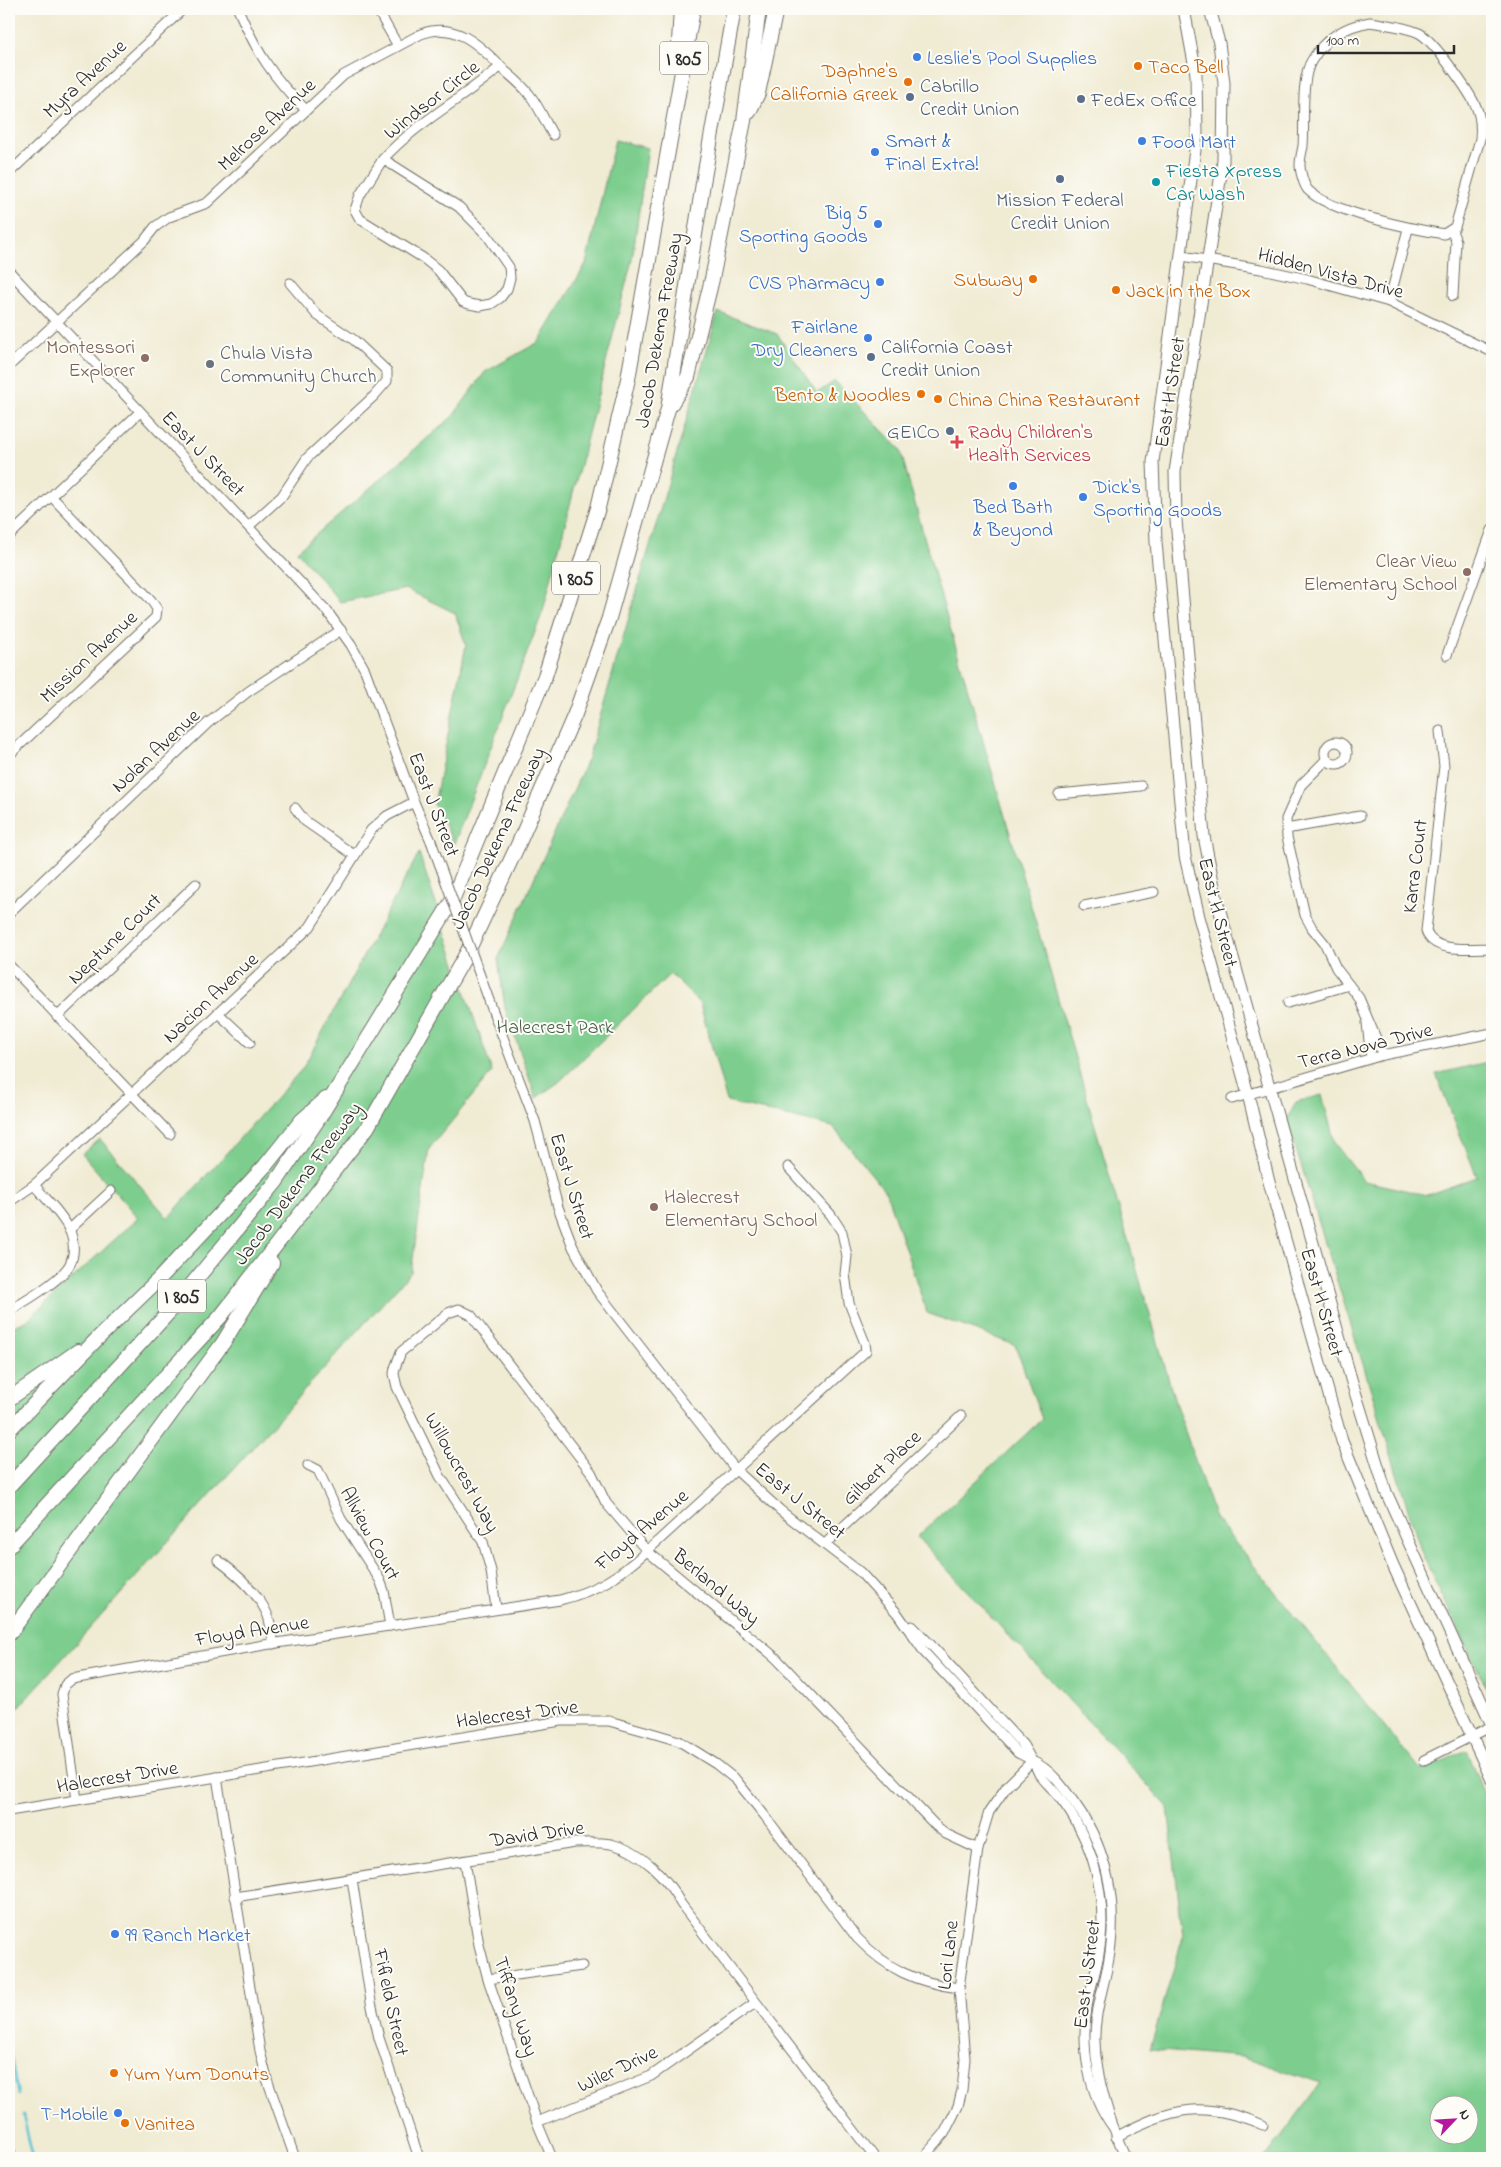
<svg xmlns="http://www.w3.org/2000/svg" width="1501" height="2167" viewBox="0 0 1501 2167" font-family="'Indie Flower',sans-serif">
	<rect width="100%" height="100%" fill="#fdfcf7"/>
	<filter id="ink" filterUnits="userSpaceOnUse"><feTurbulence type="fractalNoise" baseFrequency=".02" numOctaves="2"/><feDisplacementMap in="SourceGraphic" scale="10" xChannelSelector="R" yChannelSelector="G"/><feConvolveMatrix kernelMatrix="1 2 1 2 8 2 1 2 1" color-interpolation-filters="sRGB"/></filter>
	<filter id="wash" filterUnits="userSpaceOnUse"><feTurbulence type="fractalNoise" baseFrequency=".0096" numOctaves="4" result="noise"/><feDisplacementMap in="SourceGraphic" scale="20" xChannelSelector="R" yChannelSelector="G"/><feGaussianBlur stdDeviation="1.12" result="paint"/><feColorMatrix in="noise" values="0 0 0 0 0 0 0 0 0 0 0 0 0 0 0 0 0 1.4 0 .05"/><feComposite in="paint" operator="in"/></filter>
	<g filter="url(#wash)">
		<rect width="100%" height="100%" fill="#f0ebd3"/>
		<g fill="#7dce8e" stroke="#547c5c" fill-rule="evenodd">
			<path d="M615,140L648,148L632,260L543,611L454,844L434,804L466,645L455,613L406,589L340,602L297,551L453,416L485,372L539,342L586,264Z"/>
			<path d="M718,312L777,334L817,393L835,381L900,449L933,569L1177,1408L1215,1518L1421,1771L1467,1750L1492,1812V2158H1265L1321,2083L1243,2057L1150,2049L1183,1937L1168,1807L917,1537L1042,1419L1015,1345L927,1313L886,1192L833,1127L727,1102L700,1004L670,974L559,1082L536,1098L505,1008L498,959L588,758ZM1438,2104H1468V2134H1438Z"/>
			<path d="M419,853L492,1072L429,1149L411,1272L9,1718V1328L26,1321L138,1218L82,1154L100,1139L168,1218L303,1068Z"/>
			<path d="M1492,1061V1699L1422,1554L1287,1120L1296,1102L1322,1095L1335,1144L1364,1181L1427,1195L1477,1177L1436,1074Z"/>
		</g>
		<g fill="none" stroke-linecap="round" stroke-linejoin="round">
			<g stroke="#58c2d4" stroke-width="2.5">
				<path d="M9,2047L18,2095"/>
				<path d="M23,2115L33,2158"/>
			</g>
		</g>
	</g>
	<g filter="url(#ink)">
		<g fill="none" stroke-linecap="round" stroke-linejoin="round">
			<g stroke="#706e66" stroke-width="11">
				<g id="minor">
					<path d="M238,9C256,51 273,78 306,110"/>
					<path d="M377,9L398,46"/>
					<path d="M1370,22C1387,25 1403,26 1419,33C1433,40 1471,93 1477,109C1481,119 1481,129 1480,139L1455,227L1444,234C1413,229 1329,212 1308,190C1304,186 1300,171 1300,165C1300,158 1302,152 1303,146C1305,123 1300,78 1312,60C1325,38 1346,26 1370,22Z"/>
					<path d="M383,159L459,207L487,235L509,267L510,278L507,289L500,298L491,304L480,306L469,304L463,302L438,270L423,258L360,219L355,210L360,195Z"/>
					<path d="M383,159C417,122 462,99 501,66"/>
					<path d="M9,173L183,9"/>
					<path d="M1452,231L1456,241L1453,296"/>
					<path d="M1182,256L1261,269L1307,279L1389,302L1492,352"/>
					<path d="M9,271L327,611L351,645L365,670L414,802L431,841"/>
					<path d="M1389,302L1408,229"/>
					<path d="M9,366L144,241L155,227L169,217L207,203L344,75L421,34C456,20 481,47 504,70C513,78 522,85 529,94C539,106 545,122 553,135"/>
					<path d="M249,526L282,496L307,458L374,396L387,381V371L354,340L317,315L290,283"/>
					<path d="M9,536L140,412"/>
					<path d="M1447,655L1492,530"/>
					<path d="M1440,731L1444,766L1426,931C1433,954 1472,948 1492,948"/>
					<circle cx="1336" cy="753" r="11"/>
					<path d="M9,755L156,617L157,609L151,600L52,497"/>
					<path d="M1327,759L1301,785L1286,819L1287,837L1305,915L1312,928L1325,944L1336,968L1359,998L1383,1055"/>
					<path d="M1059,794L1141,786"/>
					<path d="M295,808L305,821L354,855"/>
					<path d="M1286,829L1360,816"/>
					<path d="M1084,906L1154,892"/>
					<path d="M9,913L208,723L249,691L341,630"/>
					<path d="M9,965L170,1134"/>
					<path d="M1288,1003L1349,985"/>
					<path d="M218,1013L250,1043"/>
					<path d="M494,1014L535,1121L558,1207L573,1247L597,1291L736,1470L781,1511L860,1572L897,1613L925,1653L1018,1753C1022,1755 1028,1757 1031,1761C1035,1764 1037,1770 1039,1774C1045,1782 1053,1789 1059,1797C1091,1837 1106,1889 1101,1940C1099,1963 1091,1984 1087,2007C1081,2049 1088,2093 1113,2127"/>
					<path d="M57,1017L196,884"/>
					<path d="M1367,1023L1371,1058"/>
					<path d="M1232,1099L1383,1055L1492,1033"/>
					<path d="M9,1202L34,1185L310,927L371,830L387,816L414,802"/>
					<path d="M69,1230L111,1191"/>
					<path d="M9,1311C24,1302 62,1280 70,1264C75,1254 74,1241 70,1231C62,1214 46,1199 34,1185"/>
					<path d="M308,1465L318,1470L341,1519L380,1580L384,1591L390,1626"/>
					<path d="M825,1544L961,1416"/>
					<path d="M218,1560C237,1574 259,1593 268,1616C271,1625 272,1635 274,1644"/>
					<path d="M496,1608L491,1571L483,1542L440,1476L397,1387L394,1374L395,1368L401,1352L448,1313L459,1309L471,1315L591,1472L606,1503L647,1551L776,1658L935,1825L946,1834L978,1849"/>
					<path d="M912,1626L932,1646L1023,1745L1032,1761C1051,1769 1064,1788 1076,1805C1109,1851 1119,1909 1108,1964C1103,1990 1094,2015 1095,2042C1096,2079 1111,2125 1126,2158"/>
					<path d="M1424,1760L1492,1726"/>
					<path d="M217,1777L260,2051L267,2079L295,2158"/>
					<path d="M77,1800L62,1694L65,1685L72,1679L264,1645L560,1600C598,1590 618,1577 647,1551L866,1351L865,1343L849,1303L845,1274L847,1256L842,1232L831,1215L788,1167"/>
					<path d="M9,1811L561,1721H609L645,1731L679,1741L716,1764L736,1780L765,1816L857,1938C888,1970 915,1982 959,1988"/>
					<path d="M465,1861L479,1945L488,1979L537,2122L552,2158"/>
					<path d="M352,1879L371,2002L379,2038L419,2158"/>
					<path d="M235,1897L575,1843C587,1843 599,1842 611,1844C641,1851 667,1877 681,1904L875,2158"/>
					<path d="M488,1979L582,1966"/>
					<path d="M537,2122L651,2076L755,2003"/>
					<path d="M1116,2137C1171,2107 1204,2100 1263,2125"/>
					<path d="M923,2158L944,2134L958,2106L962,2090L965,2059L959,1988L978,1849L989,1812L1007,1786L1032,1761"/>
				</g>
			</g>
			<g stroke="#706e66" stroke-width="13">
				<g id="major">
					<path d="M1184,9L1196,74L1197,135L1153,462L1156,542L1185,856L1199,917L1248,1094L1269,1182L1342,1441L1392,1563L1492,1780"/>
					<path d="M1210,9L1219,43L1224,83L1223,161L1175,472L1176,520L1204,836L1216,897L1351,1379L1386,1492L1492,1725"/>
					<path d="M9,2151L11,2158"/>
				</g>
			</g>
			<g stroke="#706e66" stroke-width="16">
				<g id="highway">
					<path d="M679,42L681,9"/>
					<path d="M749,112L758,93L776,9"/>
					<path d="M671,404L688,377L712,279L744,121L759,9"/>
					<path d="M9,1399L78,1351"/>
					<path d="M9,1430L99,1337L159,1279L265,1166L302,1120L326,1099"/>
					<path d="M9,1486L170,1311L276,1182L319,1118L451,903L545,676L598,508L628,379L693,9"/>
					<path d="M9,1546L221,1316L367,1128L467,953L518,845L575,714L609,618L668,409L703,183L734,9"/>
					<path d="M9,1634L223,1343L272,1263"/>
				</g>
			</g>
			<use href="#minor" stroke="#fff" stroke-width="9"/>
			<use href="#major" stroke="#fff" stroke-width="11"/>
			<use href="#highway" stroke="#fff" stroke-width="14"/>
			<g stroke="#706e66" stroke-width="11" stroke-linecap="butt">
				<path id="minor-bridge" d="M431,841L494,1014"/>
			</g>
			<use href="#minor-bridge" stroke="#fff" stroke-width="9"/>
		</g>
	</g>
	<g fill="#3f7fe0" stroke="#fdfcf7" stroke-width="2">
		<circle cx="917" cy="57" r="5"/>
		<circle cx="1142" cy="141" r="5"/>
		<circle cx="875" cy="152" r="5"/>
		<circle cx="878" cy="224" r="5"/>
		<circle cx="880" cy="282" r="5"/>
		<circle cx="868" cy="338" r="5"/>
		<circle cx="1013" cy="486" r="5"/>
		<circle cx="1083" cy="497" r="5"/>
		<circle cx="115" cy="1934" r="5"/>
		<circle cx="118" cy="2113" r="5"/>
	</g>
	<g fill="#e8710a" stroke="#fdfcf7" stroke-width="2">
		<circle cx="1138" cy="66" r="5"/>
		<circle cx="908" cy="82" r="5"/>
		<circle cx="1033" cy="279" r="5"/>
		<circle cx="1116" cy="290" r="5"/>
		<circle cx="921" cy="394" r="5"/>
		<circle cx="938" cy="399" r="5"/>
		<circle cx="114" cy="2073" r="5"/>
		<circle cx="125" cy="2123" r="5"/>
	</g>
	<g fill="#5c6f8a" stroke="#fdfcf7" stroke-width="2">
		<circle cx="910" cy="97" r="5"/>
		<circle cx="1081" cy="99" r="5"/>
		<circle cx="1060" cy="179" r="5"/>
		<circle cx="871" cy="357" r="5"/>
		<circle cx="950" cy="431" r="5"/>
	</g>
	<circle fill="#0f9aa8" stroke="#fdfcf7" stroke-width="2" cx="1156" cy="182" r="5"/>
	<g fill="#8d6e63" stroke="#fdfcf7" stroke-width="2">
		<circle cx="145" cy="358" r="5"/>
		<circle cx="1467" cy="572" r="5"/>
		<circle cx="654" cy="1207" r="5"/>
	</g>
	<circle fill="#6b7280" stroke="#fdfcf7" stroke-width="2" cx="210" cy="364" r="5"/>
	<path fill="#e0444e" stroke="#fdfcf7" stroke-width="2" d="M954.5 434.5h5v5h5v5h-5v5h-5v-5h-5v-5h5z"/>
	<g text-anchor="middle" stroke-width="4" stroke-linejoin="round" paint-order="stroke">
		<g fill="#fdfcf7" stroke="#6a6a68" stroke-width="1">
			<rect x="660" y="41.5" width="48" height="33" rx="4"/>
			<rect x="552" y="561.5" width="48" height="33" rx="4"/>
			<rect x="158" y="1279.5" width="48" height="33" rx="4"/>
		</g>
		<g font-size="19" font-weight="bold" fill="#2b2b2b">
			<text x="684" y="65">I 805</text>
			<text x="576" y="585">I 805</text>
			<text x="182" y="1303">I 805</text>
		</g>
		<g font-size="20" fill="#366cbe" stroke="#fdfcf7" text-anchor="start">
			<text x="927" y="64">Leslie's Pool Supplies</text>
			<text x="885" y="147">Smart &amp;<tspan x="885" dy="23">Final Extra!</tspan></text>
			<text x="1152" y="148">Food Mart</text>
			<text x="868" y="219" text-anchor="end">Big 5<tspan x="868" dy="23">Sporting Goods</tspan></text>
			<text x="870" y="289" text-anchor="end">CVS Pharmacy</text>
			<text x="858" y="333" text-anchor="end">Fairlane<tspan x="858" dy="23">Dry Cleaners</tspan></text>
			<text x="1093" y="493">Dick's<tspan x="1093" dy="23">Sporting Goods</tspan></text>
			<text x="1013" y="513" text-anchor="middle">Bed Bath<tspan x="1013" dy="23">&amp; Beyond</tspan></text>
			<text x="125" y="1941">99 Ranch Market</text>
			<text x="108" y="2120" text-anchor="end">T-Mobile</text>
		</g>
		<g font-size="20" fill="#c56008" stroke="#fdfcf7" text-anchor="start">
			<text x="1148" y="73">Taco Bell</text>
			<text x="898" y="77" text-anchor="end">Daphne's<tspan x="898" dy="23">California Greek</tspan></text>
			<text x="1023" y="286" text-anchor="end">Subway</text>
			<text x="1126" y="297">Jack in the Box</text>
			<text x="911" y="401" text-anchor="end">Bento &amp; Noodles</text>
			<text x="948" y="406">China China Restaurant</text>
			<text x="124" y="2080">Yum Yum Donuts</text>
			<text x="135" y="2130">Vanitea</text>
		</g>
		<g font-size="20" fill="#2b2b2b" stroke="#fdfcf7">
			<text transform="translate(84 78) rotate(-43)" y="7">Myra Avenue</text>
			<text transform="translate(431 99) rotate(-38)" y="7">Windsor Circle</text>
			<text transform="translate(266 124) rotate(-43)" y="7">Melrose Avenue</text>
			<text transform="translate(1331 272) rotate(15)" y="7">Hidden Vista Drive</text>
			<text transform="translate(658 330) rotate(-80)" y="7">Jacob Dekema Freeway</text>
			<text transform="translate(1169 392) rotate(-81)" y="7">East H Street</text>
			<text transform="translate(204 453) rotate(46)" y="7">East J Street</text>
			<text transform="translate(88 656) rotate(-43)" y="7">Mission Avenue</text>
			<text transform="translate(155 750) rotate(-43)" y="7">Nolan Avenue</text>
			<text transform="translate(435 804) rotate(69)" y="7">East J Street</text>
			<text transform="translate(497 838) rotate(-65)" y="7">Jacob Dekema Freeway</text>
			<text transform="translate(1414 866) rotate(-83)" y="7">Karra Court</text>
			<text transform="translate(1219 912) rotate(76)" y="7">East H Street</text>
			<text transform="translate(114 938) rotate(-44)" y="7">Neptune Court</text>
			<text transform="translate(210 997) rotate(-43)" y="7">Nacion Avenue</text>
			<text transform="translate(1365 1045) rotate(-14)" y="7">Terra Nova Drive</text>
			<text transform="translate(297 1183) rotate(-53)" y="7">Jacob Dekema Freeway</text>
			<text transform="translate(573 1186) rotate(73)" y="7">East J Street</text>
			<text transform="translate(1323 1302) rotate(74)" y="7">East H Street</text>
			<text transform="translate(881 1467) rotate(-43)" y="7">Gilbert Place</text>
			<text transform="translate(463 1472) rotate(61)" y="7">Willowcrest Way</text>
			<text transform="translate(801 1500) rotate(39)" y="7">East J Street</text>
			<text transform="translate(641 1529) rotate(-40)" y="7">Floyd Avenue</text>
			<text transform="translate(371 1533) rotate(61)" y="7">Allview Court</text>
			<text transform="translate(717 1586) rotate(40)" y="7">Berland Way</text>
			<text transform="translate(252 1630) rotate(-9)" y="7">Floyd Avenue</text>
			<text transform="translate(517 1713) rotate(-7)" y="7">Halecrest Drive</text>
			<text transform="translate(117 1776) rotate(-9)" y="7">Halecrest Drive</text>
			<text transform="translate(537 1833) rotate(-8)" y="7">David Drive</text>
			<text transform="translate(947 1955) rotate(-84)" y="7">Lori Lane</text>
			<text transform="translate(1086 1974) rotate(-83)" y="7">East J Street</text>
			<text transform="translate(392 2002) rotate(78)" y="7">Fifield Street</text>
			<text transform="translate(517 2006) rotate(72)" y="7">Tiffany Way</text>
			<text transform="translate(617 2068) rotate(-25)" y="7">Wiler Drive</text>
		</g>
		<g font-size="20" fill="#4e5e75" stroke="#fdfcf7" text-anchor="start">
			<text x="920" y="92">Cabrillo<tspan x="920" dy="23">Credit Union</tspan></text>
			<text x="1091" y="106">FedEx Office</text>
			<text x="1060" y="206" text-anchor="middle">Mission Federal<tspan x="1060" dy="23">Credit Union</tspan></text>
			<text x="881" y="353">California Coast<tspan x="881" dy="23">Credit Union</tspan></text>
			<text x="940" y="438" text-anchor="end">GEICO</text>
		</g>
		<g font-size="20" fill="#0d838f" stroke="#fdfcf7" text-anchor="start">
			<text x="1166" y="177">Fiesta Xpress<tspan x="1166" dy="23">Car Wash</tspan></text>
		</g>
		<g font-size="20" fill="#785e54" stroke="#fdfcf7" text-anchor="end">
			<text x="135" y="353">Montessori<tspan x="135" dy="23">Explorer</tspan></text>
			<text x="1457" y="567">Clear View<tspan x="1457" dy="23">Elementary School</tspan></text>
			<text x="664" y="1203" text-anchor="start">Halecrest<tspan x="664" dy="23">Elementary School</tspan></text>
		</g>
		<g font-size="20" fill="#5b616d" stroke="#fdfcf7" text-anchor="start">
			<text x="220" y="359">Chula Vista<tspan x="220" dy="23">Community Church</tspan></text>
		</g>
		<g font-size="20" fill="#be3a42" stroke="#fdfcf7" text-anchor="start">
			<text x="968" y="438">Rady Children's<tspan x="968" dy="23">Health Services</tspan></text>
		</g>
		<g font-size="20" fill="#445c49" stroke="#fdfcf7">
			<text x="555" y="1033">Halecrest Park</text>
		</g>
	</g>
	<rect width="1501" height="2167" fill="none" stroke="#fdfcf7" stroke-width="30"/>
	<g transform="translate(1454 2120) rotate(65)"><circle r="24" fill="#fdfcf7" stroke="#a9a8a5"/>
	<path d="M0-4L9 19L0 12L-9 19Z" fill="#b5179e"/>
	<text y="-8" font-size="14" font-weight="bold" text-anchor="middle" fill="#2b2b2b">N</text>
	</g>
	<path d="M1318 45v8h136v-8" fill="none" stroke="#2b2b2b" stroke-width="2.5"/>
	<text x="1326" y="45" font-size="15" fill="#2b2b2b" stroke="#fdfcf7" stroke-width="4" paint-order="stroke">100 m</text>
</svg>
